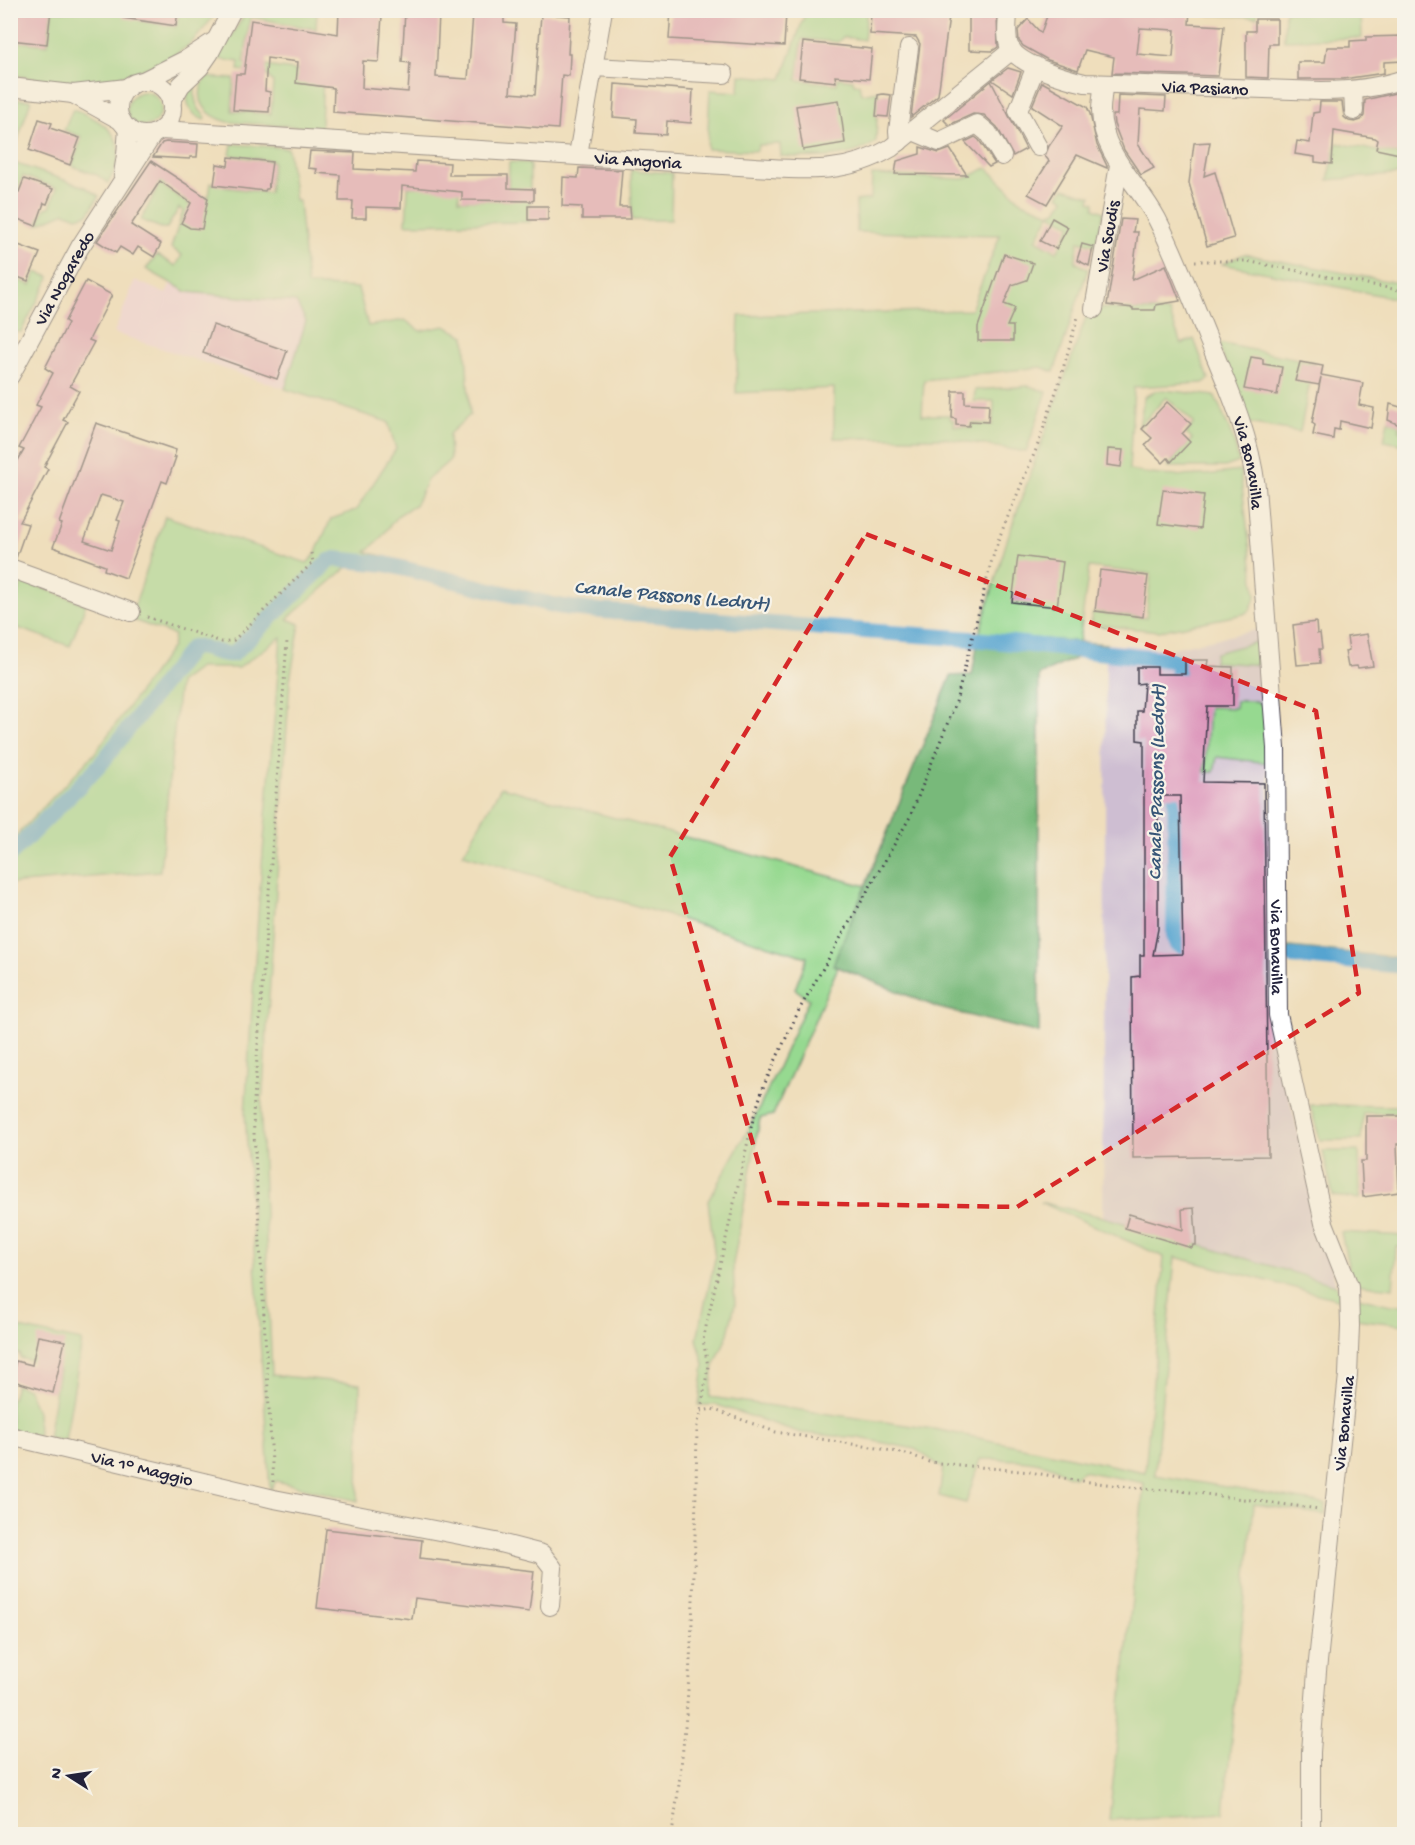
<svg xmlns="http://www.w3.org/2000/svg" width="1415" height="1845" viewBox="0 0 1415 1845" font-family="'Gochi Hand',sans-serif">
	<rect width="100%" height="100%" fill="#f7f3e8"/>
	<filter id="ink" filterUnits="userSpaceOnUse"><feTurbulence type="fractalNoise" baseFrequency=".0167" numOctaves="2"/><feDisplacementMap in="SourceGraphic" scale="12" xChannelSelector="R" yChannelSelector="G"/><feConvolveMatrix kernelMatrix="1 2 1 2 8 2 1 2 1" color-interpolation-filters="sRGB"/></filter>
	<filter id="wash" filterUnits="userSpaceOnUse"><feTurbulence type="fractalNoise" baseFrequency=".008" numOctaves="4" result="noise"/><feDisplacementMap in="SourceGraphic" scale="24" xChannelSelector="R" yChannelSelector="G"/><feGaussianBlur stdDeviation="1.35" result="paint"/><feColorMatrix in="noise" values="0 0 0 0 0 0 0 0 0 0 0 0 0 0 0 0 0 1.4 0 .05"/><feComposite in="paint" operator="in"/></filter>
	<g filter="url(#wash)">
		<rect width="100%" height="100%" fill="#efdebc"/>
		<path fill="#f0d0e5" d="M135,280L166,294L171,282L181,289L350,297L388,422L114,333Z"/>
		<path fill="#cebed2" d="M1260,629L1284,1075L1336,1285L1103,1217L1106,644L1168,649Z"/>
		<g fill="#96d990" stroke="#5c7e66" stroke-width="1.5" fill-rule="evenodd">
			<path d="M52,11H141L140,21L176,27L179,11L216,13C207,25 197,39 185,48C163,65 117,80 89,82C63,84 36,78 11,75V41L48,45Z"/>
			<path d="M247,11H317L316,29L250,17L244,63L323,74L321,128L228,122C206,116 192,100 206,77L234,79L232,111L271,114L273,82L265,73L238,70L239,62L217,59Z"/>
			<path d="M806,11H867L864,40L843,37L838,42L802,39L797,80L837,84L838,78L853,80L854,84H859L861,94L878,91L876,142C850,160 811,158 781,156L780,144L758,145L757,151L707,149L710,90L739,92L740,75L782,79Z"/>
			<path d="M1194,11H1258L1257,17L1194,14Z"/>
			<path d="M1285,11H1361L1362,38L1284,40Z"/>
			<path d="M192,85L195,87C194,100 196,108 206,117L204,120C189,114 182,99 192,85Z"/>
			<circle cx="144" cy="109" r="17"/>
			<path d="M11,99L31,100L11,160L10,99Z"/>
			<path d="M73,109C111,123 133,143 108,183L97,175L72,166L82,137L64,130Z"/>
			<path d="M1337,143L1404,156V174L1328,180Z"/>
			<path d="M232,144L288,148L295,201H299L307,285L358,288L368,326L405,320L420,331L445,326L465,336L470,415L449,434L450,460L427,480L416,504L397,516L380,539L366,552L551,597L591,605L979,634L1008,537L1086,317L1101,308L1169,312L1181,344L1194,339L1209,379L1203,383L1134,387L1129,470C1166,479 1203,476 1240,471L1256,596L1250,610L1244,614L1159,631L1096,625L1091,621L1093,612L1146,618L1151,574L1089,567L1079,642L980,634L978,643L590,616L380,567L350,565L287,619L300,624L290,680L261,1119L272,1375L360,1384L358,1501L276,1481L270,1491L245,1113L259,900L281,637L238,668H199L179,683L160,871L11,884L10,842L94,754L172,647L174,635L130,619L165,516L307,563L314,556L331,519L356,510L396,449L388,422L285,389L306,321L296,302L187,292L146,269L157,255L176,266L182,255L171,248L183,211L179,208L167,228H161L141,220L161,181L165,184L164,187L197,209L206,196H209L211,183H224V187L269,193L273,161L230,155Z"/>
			<path d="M11,162L85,187L99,196L88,214L77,217L65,212L38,224L45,208L50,207L57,188L23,176L18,189L13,188L11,195Z"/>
			<path d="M509,162L530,163V222L406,224L408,187H459V200H508Z"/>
			<path d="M987,168L1022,202L1050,213L1057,211L1064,199L1059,195L1064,188L1091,196L1090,201L1095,203L1094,208L1104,212L1095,245L1079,241L1075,262L1088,269L1054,372L1041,367L924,380L922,415H950V419L954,420V426L971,428L972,423L993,425L994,401H974L975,390L1029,386L1047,392L1026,452L944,438H834V388L736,393L739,316L971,310L1000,235L857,232L856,201L871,199L872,175L964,179ZM1050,214L1071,225L1057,252L1036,240Z"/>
			<path d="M631,170L672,173L671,220H632Z"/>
			<path d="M1244,254L1404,284V300L1222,264Z"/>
			<path d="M36,272L50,277L21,332H11V277L31,285Z"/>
			<path d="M1218,343L1314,362L1300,432L1248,423Z"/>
			<path d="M1164,390L1215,396L1233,438L1239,462L1225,467H1167L1192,439L1186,434L1194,423L1166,397L1139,427L1144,397L1155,391Z"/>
			<path d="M1388,420L1400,425L1399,430L1404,433V445L1384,441Z"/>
			<path d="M23,581L86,604L70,646L12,626L16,614L11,611L12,599L16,600Z"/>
			<path d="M1256,642L1259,643L1263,665L1214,662L1215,653Z"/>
			<path d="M1236,701H1256L1264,706L1269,763L1217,757L1214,772H1205L1209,707L1235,708Z"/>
			<path d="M501,787L866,886L834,964L838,967L773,1115L760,1118L733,1264L735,1304L728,1334L714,1366L710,1397L934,1429L1145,1472L1164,1257L1040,1202L1103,1217L1336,1285L1341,1300L1175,1257L1155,1475L1326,1504L1325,1515L1254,1504L1224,1813L1109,1820L1144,1483L1083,1471L1074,1477C1064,1475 1061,1472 1053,1467C1033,1458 1001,1460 980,1459L966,1503L939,1496L943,1468L915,1449L859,1438L801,1433L717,1405H699L704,1364L697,1339L715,1259L708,1201L757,1113L809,999L795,989L807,957L463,854Z"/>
			<path d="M1288,947L1404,958V971L1288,960Z"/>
			<path d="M1310,1105L1404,1106V1113H1363L1361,1140H1320Z"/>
			<path d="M1323,1151H1359L1360,1199L1333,1196Z"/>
			<path d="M1341,1232L1404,1236V1247H1396L1393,1288L1352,1284Z"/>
			<path d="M1354,1296L1391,1305H1404V1325L1356,1319Z"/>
			<path d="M10,1326L82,1341L65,1441L48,1438L59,1370L20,1358V1354L11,1352Z"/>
			<path d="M16,1385L28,1389L37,1412L38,1436L11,1430L10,1399H12Z"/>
		</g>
		<path fill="#78b97a" stroke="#4d6e5a" stroke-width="1.5" d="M979,634L1106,644L1039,675V1033L939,1008L833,965L951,676L972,675Z"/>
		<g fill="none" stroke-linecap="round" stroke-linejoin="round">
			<g stroke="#56a4d0" stroke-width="16">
				<path d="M1176,776L1174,935L1176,943L1182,946"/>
				<path d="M10,855L100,765L192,647C208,646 219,656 233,654L329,561L335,559L385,564L557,606L588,610L984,640L1173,660L1178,665V696"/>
				<path d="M1292,956L1404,966"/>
			</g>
		</g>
		<g id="blocks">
			<g fill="#db92b9" fill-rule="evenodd">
				<path d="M10,10H51L47,44L10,40Z"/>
				<path d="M124,10H178L176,26L123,18Z"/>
				<path d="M339,10H368V14L382,15L379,62L363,61L362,88L408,92L410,63L402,62L405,12L439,14L436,77L468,79L473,14L504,16V23L516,24L510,93L535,95L541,14L570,16L568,54H570L569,76L562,75L558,129L333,112L334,88L296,83L298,62L267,58L265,91L270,92L269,112L233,110L236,74H244L251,20L338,34Z"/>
				<path d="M671,10L786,13L784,46L669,39Z"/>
				<path d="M871,10H950L938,95L911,117L920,44L916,37L870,34Z"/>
				<path d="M969,10L997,14L998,47L992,51L969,50Z"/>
				<path d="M1049,10H1066L1077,14L1078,10H1190L1189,24L1224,26L1218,76L1112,73L1114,57L1085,50L1078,70L1048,60L1023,46L1019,41L1018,30L1028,19L1041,33ZM1140,28L1175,30L1173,57L1137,54Z"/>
				<path d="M1255,19H1277V44H1269L1268,78L1246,77V31H1255Z"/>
				<path d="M1404,36V61L1384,62V73L1343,79H1298V62H1325L1327,47H1350V41L1366,40V37Z"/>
				<path d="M803,42L872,49L869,79L835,76L836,82L799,78Z"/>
				<path d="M1008,68L1021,72L1013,94L992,80Z"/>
				<path d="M991,81L1026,149L1013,156L997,127L984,115L973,114L949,125L944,120Z"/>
				<path d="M1042,82L1087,107L1090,114L1097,145L1107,166V168L1077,155L1047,204L1028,194L1049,161L1045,156L1049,146L1063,126L1032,106Z"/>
				<path d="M615,84L693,90L691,123L667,121L666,135L636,133L637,119L613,117Z"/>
				<path d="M1404,91V155L1376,149L1378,140L1375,138L1334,131L1332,164L1315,162V157L1295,154L1297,141L1310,143L1313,113L1319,112L1320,102H1342L1344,117L1349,121L1355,122L1361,120L1364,116L1365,100Z"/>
				<path d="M883,94L891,95L888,117L876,116L878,95Z"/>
				<path d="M1118,95L1166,97L1165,111L1140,109L1138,144L1154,168L1141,175L1124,150L1114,124L1113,115H1117Z"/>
				<path d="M839,100L845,143L803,150L796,106Z"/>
				<path d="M39,119L52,123L50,128L80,138L70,165L29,150Z"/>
				<path d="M975,137L979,140L995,164L989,167L965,142Z"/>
				<path d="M166,142L198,144L197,157H190V159L153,157L162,143Z"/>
				<path d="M1210,142L1204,176L1215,172L1234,238L1207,246L1189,183L1194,143Z"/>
				<path d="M920,147L939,153L950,149L967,175L895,174L897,161L920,154Z"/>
				<path d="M310,151L355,153L354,169L415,172L416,161L450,163L449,175H508V188L534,189V200L532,201L462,200V192L402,186L401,208L366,207V218H352L353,201H339L340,175L316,173L317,169L308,168Z"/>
				<path d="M229,157L272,162L268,189H266L265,191L214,185L217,164L228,166Z"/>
				<path d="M151,161L208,198L202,229L190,228L181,223L191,203L160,181L131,225L161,244L154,257L138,247L133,255L120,247L116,253L97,241Z"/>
				<path d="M579,168L622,170L619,207H630L631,219H582V207L562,206L563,177L578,178Z"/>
				<path d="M24,179L53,189L47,204L44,203L36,226L10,216V204L15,190L19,192Z"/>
				<rect x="528" y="206" width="20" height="14"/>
				<path d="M1052,218L1068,227L1056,249L1040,241Z"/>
				<path d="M1121,219L1135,220L1133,232H1138L1132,280L1166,265L1180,301L1156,305L1155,310H1133V308L1107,305Z"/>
				<path d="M13,243L40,253L28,281L10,274V250Z"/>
				<path d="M1082,244L1093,247L1089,266L1077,260Z"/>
				<path d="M1004,254L1033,263L1027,280L1012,285L1004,304L1015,308L1007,326H1013V341H978V327Z"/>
				<path d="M86,281L112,295L89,340L94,342L70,386L79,391L63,420L68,422L44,467L48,469L20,522L28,524L16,558L10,557V474L24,450L19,448L41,407L36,405L53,373L45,368L68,323L65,321Z"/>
				<path d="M213,325L287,351L277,379L203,353Z"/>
				<path d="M1251,357L1263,359V364L1282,367L1277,395L1244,389Z"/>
				<path d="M1300,362L1323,366L1321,375L1363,383L1359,405L1374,408L1371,428L1340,421L1339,430L1334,429L1333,439L1313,435L1315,425L1312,423L1321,377L1319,385L1295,381Z"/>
				<path d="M953,391H965V403L989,404L988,422L970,421L969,426L956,425V419L952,418Z"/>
				<path d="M1167,402L1191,424L1182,434L1190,442L1171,462L1168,458L1163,463L1145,445L1152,438L1142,429Z"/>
				<path d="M1390,404L1404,408V427L1388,420Z"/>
				<path d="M96,423L176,450L174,457H176L167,483L162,481L126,578L104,570L105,566L53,547L62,524L59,523ZM101,495L124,502L117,520L120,521L111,550L84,541Z"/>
				<path d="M1108,449L1123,450L1121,467L1107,465Z"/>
				<path d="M1163,490L1204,495L1200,529L1158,524Z"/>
				<path d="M1018,556L1063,562L1057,607L1012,602Z"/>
				<path d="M1100,570L1148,576L1143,617L1095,611Z"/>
				<path d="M1316,622L1317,634L1320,633L1322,649H1319L1320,663L1297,665L1293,625Z"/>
				<path d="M1367,634L1373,666L1358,668L1357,666L1348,667L1345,651L1349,650L1347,637Z"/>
				<path d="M1185,660H1208L1207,666L1233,667V706H1207L1203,782L1264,783L1268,1156L1133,1158L1132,977L1140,976V955H1144V741L1137,740V711H1142L1144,683L1137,684V667H1157V674H1185ZM1158,796H1180L1183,954L1153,955L1158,929Z"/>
				<path d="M1366,1116H1404V1144H1397L1399,1192L1363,1197L1361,1161H1366Z"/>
				<path d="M1194,1208L1196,1234V1245H1193L1192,1248L1125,1228L1129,1214L1183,1230L1182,1209Z"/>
				<path d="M38,1336L65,1341L53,1393L10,1380V1367L14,1368L16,1361L32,1365Z"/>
				<path d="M326,1529L422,1540L420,1558L534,1571L529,1612L415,1598L412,1619L317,1608Z"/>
			</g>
		</g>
	</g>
	<g filter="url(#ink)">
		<use href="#blocks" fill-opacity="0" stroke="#413e4e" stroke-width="1.5"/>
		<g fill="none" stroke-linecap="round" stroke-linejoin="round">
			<g stroke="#413e4e" stroke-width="20">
				<g id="minor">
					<path id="s1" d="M1008,10C1008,21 1005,38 1010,48C1020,65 1066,79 1085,83L1322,91C1351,91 1377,88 1404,79"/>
					<path d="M1036,66L1018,111L1038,147"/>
					<path d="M593,67L724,74"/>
					<path d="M143,81L187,59L213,42"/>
					<circle cx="145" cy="108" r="27"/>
					<path id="s2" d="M1103,84C1103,93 1101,102 1101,111C1102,155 1138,183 1157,219C1176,256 1191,297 1207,336C1228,387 1249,432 1256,487L1276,748L1278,1015L1324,1223L1349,1286L1350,1326L1348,1375L1317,1671L1311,1752V1834"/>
					<path d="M10,87L73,94L127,88"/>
					<path d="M1353,91L1354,111"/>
					<path d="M73,94L122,121"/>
					<path d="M171,102L181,85L200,67L209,54L232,10"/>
					<path id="s3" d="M161,130L755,167C806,170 845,175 891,148L1012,50"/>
					<path d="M913,131L939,142L977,124L988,133L1002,156"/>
					<path d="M899,142L898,131L909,48"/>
					<path d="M578,155L603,10"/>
					<path d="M123,174L126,155L128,128"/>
					<path id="s4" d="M1094,309L1119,165"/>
					<path id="s5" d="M10,376L80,247L153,134"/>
					<path d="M10,568L131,612"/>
					<path id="s6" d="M10,1436L274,1499L496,1542L542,1554L553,1568L550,1606"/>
				</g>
			</g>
			<g stroke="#413e4e" stroke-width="3" stroke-dasharray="1.5 4.5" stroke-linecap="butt">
				<path d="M1195,261H1246L1404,291"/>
				<path d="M147,617L222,642L234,640L313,562L311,553"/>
				<path d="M701,1411L712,1409L776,1432L877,1448L911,1455L929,1462L1030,1472L1075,1480L1145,1489L1174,1490L1319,1509"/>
				<path d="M273,1482L253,1114L287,641"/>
				<path d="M672,1834C693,1699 695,1562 697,1426L701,1411L708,1366L703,1340L753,1119L764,1085L799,1010L910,817L956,702L991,563L999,538L1037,447L1059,383L1078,316"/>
			</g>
			<use href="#minor" stroke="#fff" stroke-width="18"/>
		</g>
	</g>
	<path d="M0 0H1415V1845H0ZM866,534L1316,711L1359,993L1017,1207L770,1203L670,857Z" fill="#efdebc" fill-opacity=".55" fill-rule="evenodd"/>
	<path fill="none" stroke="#d62828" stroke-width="4.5" stroke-dasharray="12 8" stroke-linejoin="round" d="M866,534L1316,711L1359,993L1017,1207L770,1203L670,857Z"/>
	<g text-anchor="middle" stroke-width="4.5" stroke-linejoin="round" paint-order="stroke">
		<g font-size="18" fill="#22223b" stroke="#f7f3e8">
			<text dy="6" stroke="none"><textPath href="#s1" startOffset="243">Via Pasiano</textPath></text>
			<text dy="6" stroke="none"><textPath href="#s3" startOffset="478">Via Angoria</textPath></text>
			<text dy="6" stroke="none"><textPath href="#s4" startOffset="74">Via Scudis</textPath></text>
			<text dy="6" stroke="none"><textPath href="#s5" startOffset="112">Via Nogaredo</textPath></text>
			<text dy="6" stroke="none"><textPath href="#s2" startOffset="412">Via Bonavilla</textPath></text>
			<text dy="6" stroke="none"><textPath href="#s2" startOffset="898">Via Bonavilla</textPath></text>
			<text transform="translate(1343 1423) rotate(-84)" y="6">Via Bonavilla</text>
			<text dy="6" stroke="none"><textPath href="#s6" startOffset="136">Via 1° Maggio</textPath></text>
		</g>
		<g font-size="20" font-style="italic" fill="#375677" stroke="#f7f3e8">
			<text transform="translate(672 594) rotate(5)" y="7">Canale Passons (Ledrut)</text>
			<text transform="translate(1155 782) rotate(-89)" y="7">Canale Passons (Ledrut)</text>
		</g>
	</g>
	<rect width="1415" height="1845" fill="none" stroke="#f7f3e8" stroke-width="36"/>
	<g transform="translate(69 1776) rotate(282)" stroke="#f7f3e8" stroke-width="4.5" paint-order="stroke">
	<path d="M0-4.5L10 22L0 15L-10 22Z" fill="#22223b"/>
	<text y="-9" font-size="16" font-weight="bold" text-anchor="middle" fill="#22223b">N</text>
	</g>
</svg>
